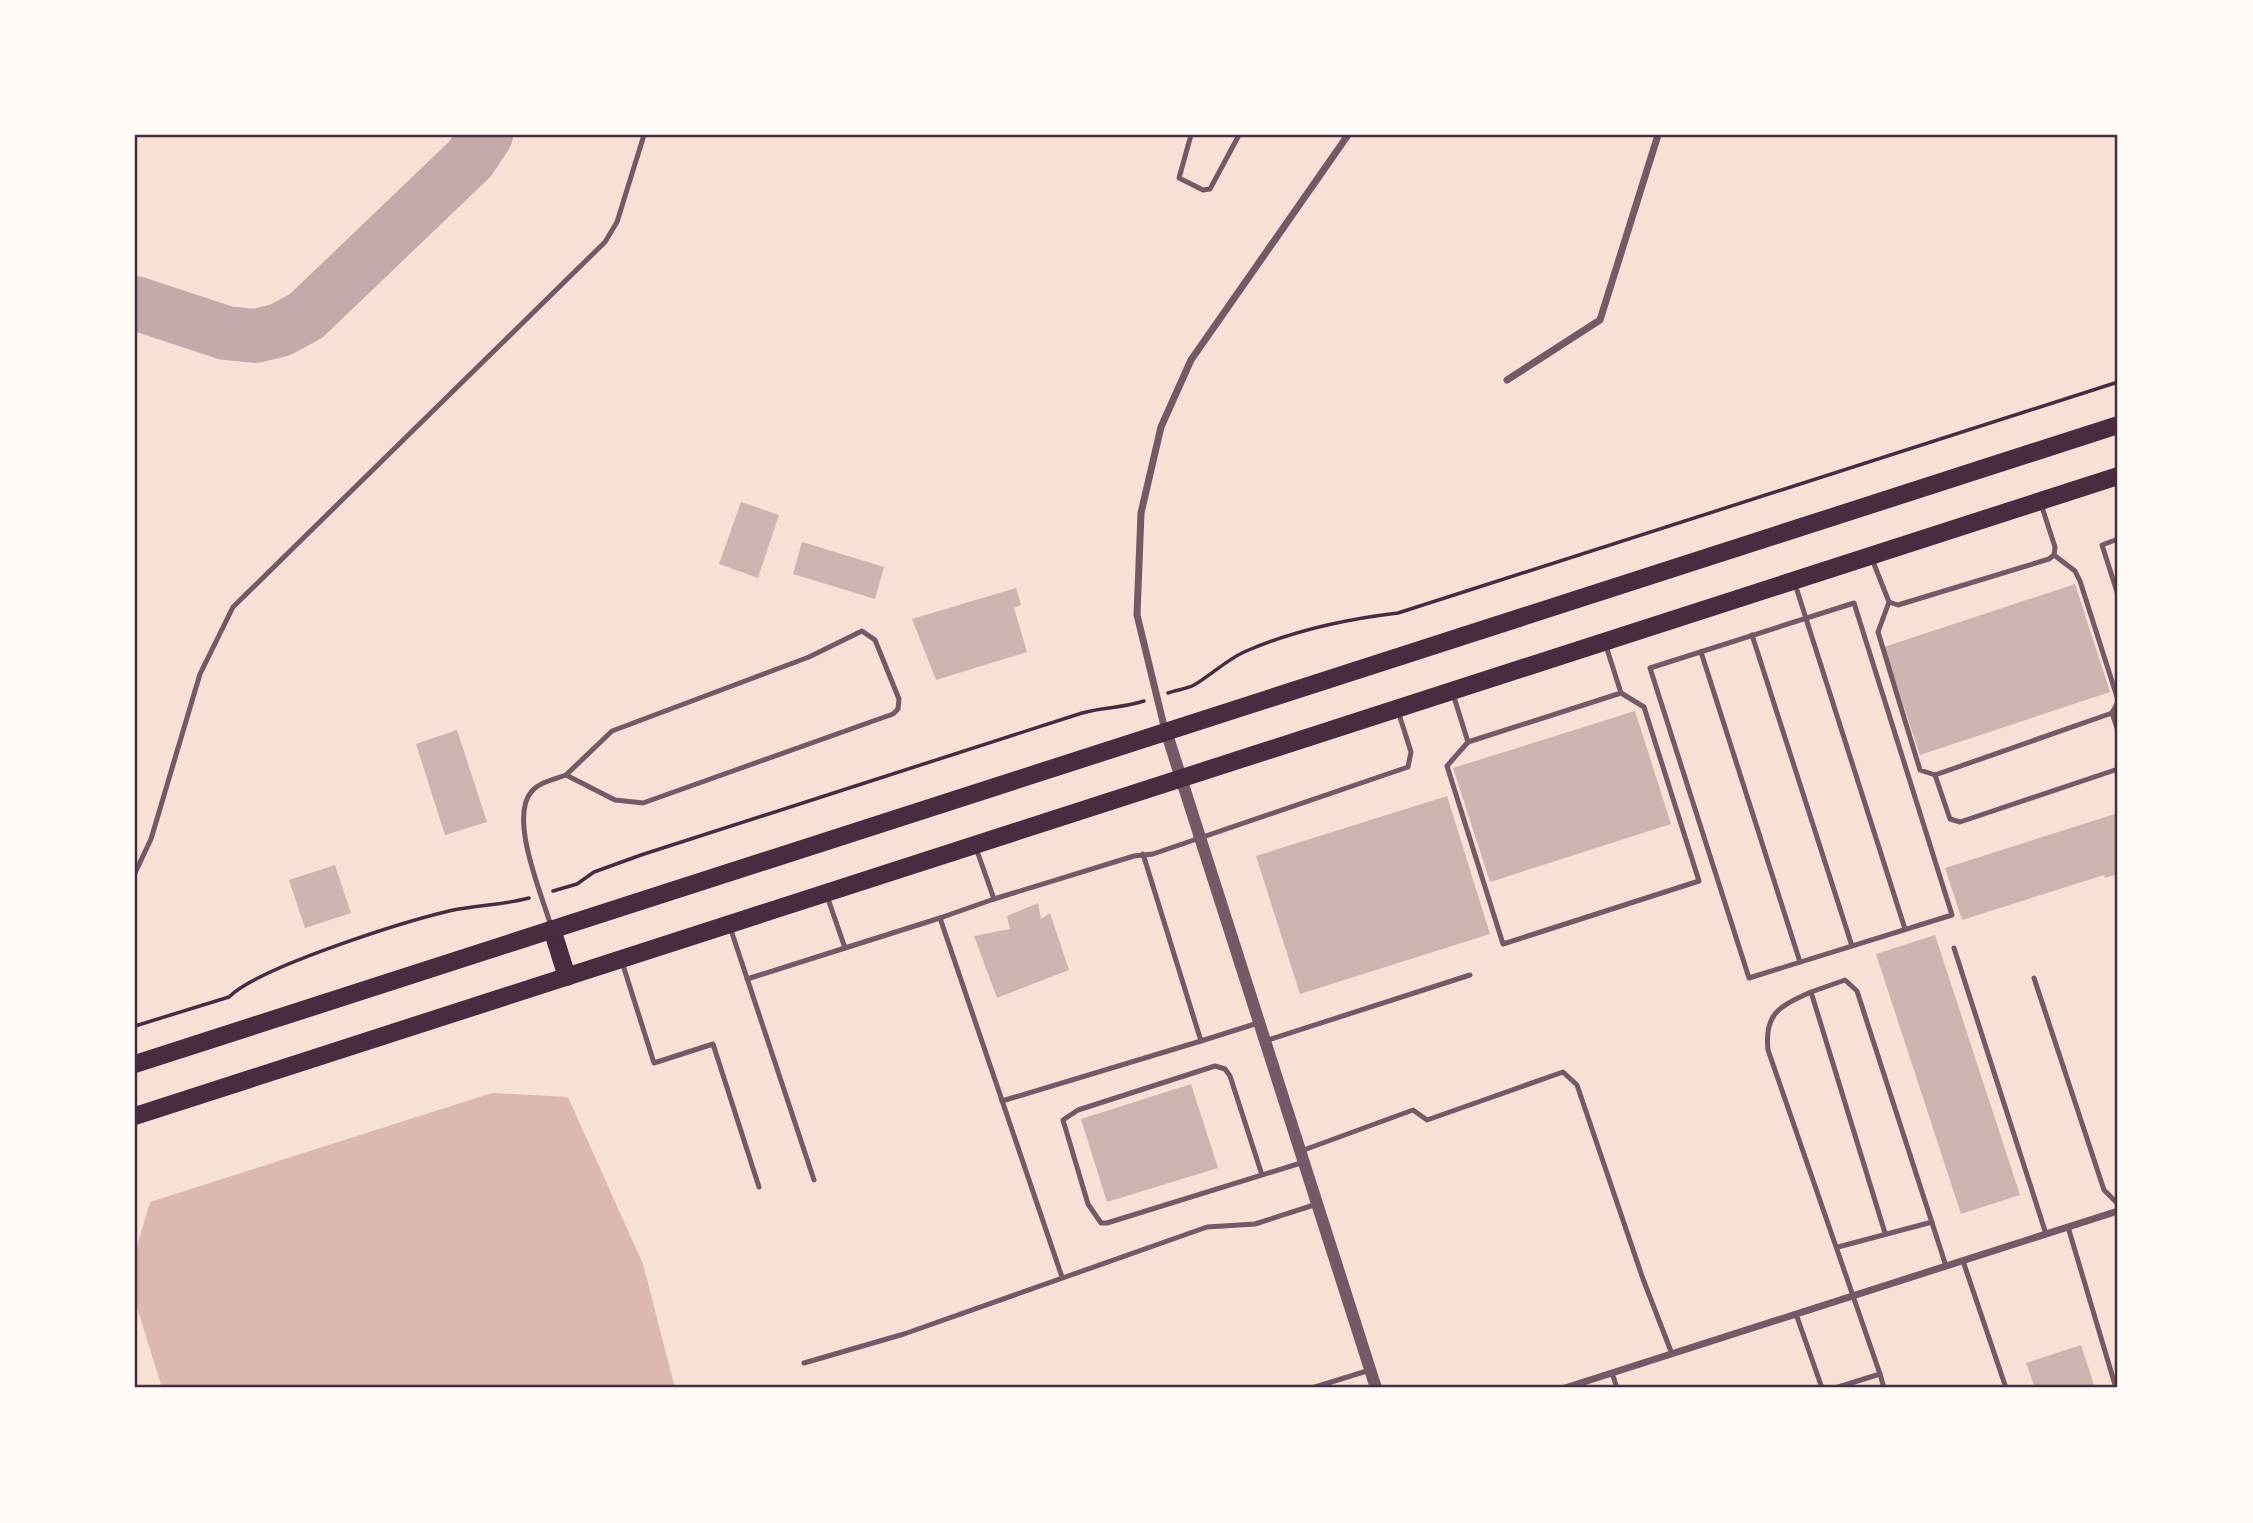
<svg xmlns="http://www.w3.org/2000/svg" width="2253" height="1523" viewBox="0 0 2253 1523" font-family="'PT Sans Narrow',sans-serif">
	<rect width="100%" height="100%" fill="#f7e1d7"/>
	<path fill="#dcb8b0" d="M492,1093L568,1097L643,1264L675,1388H162L135,1301V1253L150,1202Z"/>
	<g fill="none" stroke-linecap="round" stroke-linejoin="round">
		<path stroke="#c3aaaa" stroke-width="54" d="M135,303L226,333L255,336L280,330L306,316L470,159L486,135"/>
	</g>
	<g fill="#ccb4b1">
		<path d="M741,502L779,515L758,578L719,564Z"/>
		<path d="M802,542L884,567L875,599L793,574Z"/>
		<path d="M2075,584L2110,692L1920,755L1884,647Z"/>
		<path d="M1016,588L1021,605L1014,608L1027,652L936,680L912,619Z"/>
		<path d="M1635,711L1671,824L1490,882L1453,768Z"/>
		<path d="M457,730L487,822L445,835L416,744Z"/>
		<path d="M1447,796L1490,934L1300,994L1256,856Z"/>
		<path d="M2118,813V874L2105,878L2104,875L1962,920L1945,868Z"/>
		<path d="M335,865L351,913L305,928L289,880Z"/>
		<path d="M1038,903L1041,919L1050,913L1069,970L997,998L974,936L1010,929L1007,916Z"/>
		<path d="M1935,935L2020,1195L1961,1214L1876,954Z"/>
		<path d="M1191,1084L1218,1168L1107,1202L1081,1119Z"/>
		<path d="M2081,1345L2095,1388H2035L2026,1363Z"/>
	</g>
	<g fill="none" stroke-linecap="round" stroke-linejoin="round">
		<g stroke="#4a2c40" stroke-width="3.5">
			<path d="M1168,693C1176,690 1187,689 1194,685C1211,675 1225,661 1244,652C1292,631 1347,619 1398,613L2118,382"/>
			<path d="M553,891L577,884L594,872L641,855C788,808 935,760 1082,713C1102,707 1124,708 1144,701"/>
			<path d="M135,1026L229,997C259,967 403,922 449,911C475,905 504,905 529,898"/>
		</g>
		<g stroke="#755966" stroke-width="5">
			<path d="M1191,135L1179,178L1203,190L1210,189L1239,135"/>
			<path d="M2118,539L2102,545L2118,595"/>
			<path d="M2054,555L2075,571L2080,581L2118,700"/>
			<path d="M1872,559L1889,602L1898,605L2049,559L2054,555L2055,547L2041,504"/>
			<path d="M1795,584L1905,929"/>
			<path d="M1889,602L1878,632L1920,770L1935,775L2112,713L2118,702"/>
			<path d="M1854,603L1952,915L1749,978L1650,668Z"/>
			<path d="M1752,635L1852,946"/>
			<path d="M1701,652L1800,962"/>
			<path d="M1453,694L1468,742L1621,693L1606,646"/>
			<path d="M2112,713L2118,731"/>
			<path d="M1468,742L1447,766L1503,944L1699,881L1644,707L1621,693"/>
			<path d="M1935,775L1950,819L1960,822L2118,769"/>
			<path d="M976,848L994,899L940,918L1062,1277"/>
			<path d="M1143,854L1201,1041L1258,1023"/>
			<path d="M135,873L151,839L200,674L233,607L605,242L617,222L644,135"/>
			<path d="M827,896L845,948L940,918"/>
			<path d="M994,899L1134,856L1153,854L1408,767L1411,752L1398,711"/>
			<path d="M551,926C542,895 508,817 532,791C540,782 555,779 566,775L615,800L643,803L893,714L898,709L899,699L875,640L862,631L809,657L612,731L566,775"/>
			<path d="M730,927L814,1180"/>
			<path d="M1954,948L2046,1234"/>
			<path d="M622,962L654,1063L713,1044L759,1187"/>
			<path d="M2034,978L2104,1190L2118,1204"/>
			<path d="M747,979L845,948"/>
			<path d="M1811,992C1781,1006 1764,1012 1768,1050L1880,1374L1835,1388"/>
			<path d="M1265,1041L1470,975"/>
			<path d="M1002,1101L1201,1041"/>
			<path d="M1301,1151L1413,1110L1427,1120L1563,1072L1577,1085L1643,1279L1672,1354"/>
			<path d="M1262,1175L1230,1076L1225,1069L1215,1066L1078,1110L1063,1120L1088,1204L1101,1223H1107L1304,1162"/>
			<path d="M2068,1227L2116,1388"/>
			<path d="M1885,1233L1811,992L1845,980L1857,991L1946,1266"/>
			<path d="M1838,1247L1932,1222"/>
			<path d="M1963,1261L2006,1388"/>
			<path d="M1796,1314L1822,1388"/>
			<path d="M804,1363L904,1334L1207,1227L1255,1224L1317,1204"/>
			<path d="M1612,1373L1617,1388"/>
			<path d="M1880,1374L1884,1388"/>
			<path d="M1312,1388L1370,1370"/>
		</g>
		<g stroke="#755966" stroke-width="7">
			<path d="M1507,380L1600,320L1658,135"/>
			<path d="M1165,730L1137,615L1141,513L1161,427L1191,360L1348,135"/>
			<path d="M1565,1388L2118,1211"/>
		</g>
		<path stroke="#755966" stroke-width="12" d="M1166,731L1376,1388"/>
		<g stroke="#4a2c40" stroke-width="18">
			<path d="M552,929L567,977"/>
			<path d="M135,1064L2118,425"/>
			<path d="M135,1116L2118,476"/>
		</g>
	</g>
	<rect width="2253" height="1523" fill="none" stroke="#fffaf5" stroke-width="273"/>
	<rect x="136" y="136" width="1980" height="1250" fill="none" stroke="#4a2c40" stroke-width="2.5"/>
</svg>
